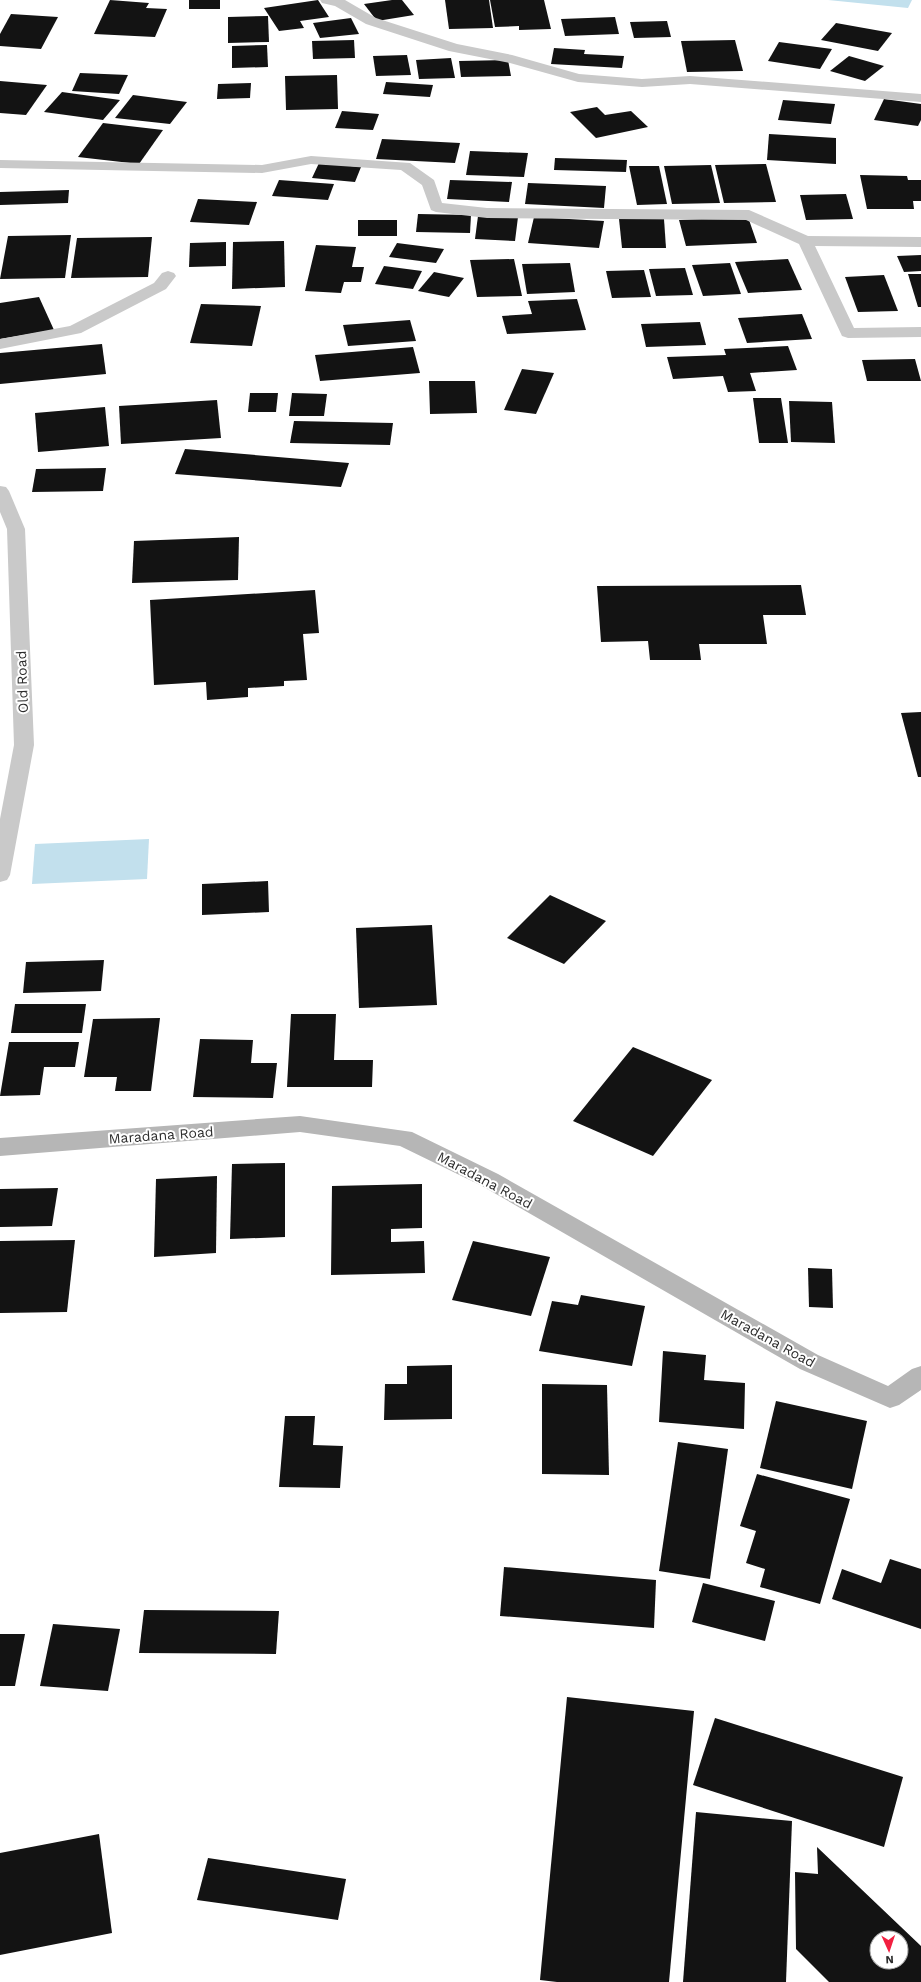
<svg xmlns="http://www.w3.org/2000/svg" width="921" height="1982" viewBox="0 0 921 1982" font-family="'Work Sans',sans-serif">
	<rect width="100%" height="100%" fill="#fff"/>
	<g fill="#c2e0ed">
		<path d="M828,0H912L908,8Z"/>
		<path d="M149,839L147,879L32,884L35,844Z"/>
	</g>
	<g fill="#131313" fill-rule="evenodd">
		<path d="M110,0L149,3L146,8L167,9L155,37L94,34Z"/>
		<rect x="189" y="0" width="31" height="9"/>
		<path d="M318,0L329,17L300,21L304,28L279,31L264,8Z"/>
		<path d="M392,0H402L414,15L377,21L364,4Z"/>
		<path d="M445,0H489L493,28L449,29Z"/>
		<path d="M490,0H544L551,29L519,30V26L495,27Z"/>
		<path d="M11,14L58,17L41,49L0,46V34Z"/>
		<path d="M268,16L269,42L228,43V17Z"/>
		<path d="M615,17L619,34L565,36L561,19Z"/>
		<path d="M351,18L359,34L320,38L313,23Z"/>
		<path d="M667,21L671,37L634,38L630,22Z"/>
		<path d="M836,23L892,33L878,51L821,40Z"/>
		<path d="M354,40L355,58L313,59L312,41Z"/>
		<path d="M735,40L743,71L687,72L681,41Z"/>
		<path d="M779,42L832,49L820,69L768,61Z"/>
		<path d="M267,45L268,67L232,68V46Z"/>
		<path d="M554,48L585,50L584,54L624,56L622,68L551,64Z"/>
		<path d="M407,55L411,75L376,76L373,56Z"/>
		<path d="M849,56L884,66L865,81L830,71Z"/>
		<path d="M451,58L455,78L419,79L416,60Z"/>
		<path d="M508,60L511,76L461,77L459,61Z"/>
		<path d="M80,73L128,75L119,94L72,91Z"/>
		<path d="M337,75L338,109L286,110L285,76Z"/>
		<path d="M0,81L47,85L26,115L0,113Z"/>
		<path d="M386,82L433,85L430,97L383,94Z"/>
		<path d="M251,83L250,98L217,99L218,84Z"/>
		<path d="M62,92L120,100L103,120L44,112Z"/>
		<path d="M133,95L187,102L170,124L115,118Z"/>
		<path d="M884,99L921,104V120L918,126L874,120Z"/>
		<path d="M783,100L835,104L831,124L778,120Z"/>
		<path d="M597,107L605,115L631,111L648,127L596,138L570,112Z"/>
		<path d="M342,111L379,114L373,130L335,128Z"/>
		<path d="M103,123L163,130L139,164L78,157Z"/>
		<path d="M769,134L836,138V164L767,160Z"/>
		<path d="M382,139L460,143L455,163L376,159Z"/>
		<path d="M470,151L528,153L524,177L466,175Z"/>
		<path d="M555,158L627,160L626,172L554,170Z"/>
		<path d="M319,163L361,167L355,182L312,178Z"/>
		<path d="M766,164L776,202L724,203L715,165Z"/>
		<path d="M711,165L720,203L672,204L664,166Z"/>
		<path d="M629,166H659L667,204L637,205Z"/>
		<path d="M860,175L907,176L908,180H921V201H913L914,209H867Z"/>
		<path d="M279,180L334,184L328,200L272,196Z"/>
		<path d="M450,180L512,182L509,202L447,199Z"/>
		<path d="M528,183L606,186L604,208L525,204Z"/>
		<path d="M69,190L68,203L0,205V192Z"/>
		<path d="M846,194L853,219L806,220L800,195Z"/>
		<path d="M198,199L257,202L249,225L190,222Z"/>
		<path d="M418,214L471,215L470,233L416,232Z"/>
		<path d="M478,216L518,217L515,241L475,239Z"/>
		<path d="M534,217L604,221L599,248L528,243Z"/>
		<path d="M748,217L757,243L686,246L679,220Z"/>
		<path d="M619,219H664L666,248H622Z"/>
		<rect x="358" y="220" width="39" height="16"/>
		<path d="M71,235L65,278L0,279L8,236Z"/>
		<path d="M152,237L148,277L71,278L77,238Z"/>
		<path d="M284,241L285,287L232,289L233,242Z"/>
		<path d="M226,242V266L189,267L190,243Z"/>
		<path d="M397,243L444,249L436,263L389,257Z"/>
		<path d="M316,245L356,247L352,267H364L361,282H344L341,293L305,291Z"/>
		<path d="M921,255V271L904,272L897,256Z"/>
		<path d="M514,259L522,296L477,297L470,260Z"/>
		<path d="M788,259L802,290L748,293L735,262Z"/>
		<path d="M570,263L575,292L527,294L522,264Z"/>
		<path d="M730,263L741,294L703,296L692,265Z"/>
		<path d="M384,266L422,271L413,289L375,284Z"/>
		<path d="M685,268L693,295L656,296L649,269Z"/>
		<path d="M644,270L651,297L612,298L606,271Z"/>
		<path d="M434,272L464,278L449,297L418,291Z"/>
		<path d="M908,274H921V307H918Z"/>
		<path d="M884,275L898,311L858,312L845,277Z"/>
		<path d="M39,297L54,330L0,339V303Z"/>
		<path d="M577,299L586,330L507,334L502,316L532,314L528,301Z"/>
		<path d="M201,304L261,306L252,346L190,343Z"/>
		<path d="M802,314L812,339L747,343L738,318Z"/>
		<path d="M410,320L416,341L348,346L343,325Z"/>
		<path d="M700,322L706,345L646,347L641,324Z"/>
		<path d="M102,344L106,374L0,384V353Z"/>
		<path d="M788,346L797,370L750,373L756,391L728,392L723,376L673,379L667,357L726,355L724,349Z"/>
		<path d="M413,347L420,373L320,381L315,355Z"/>
		<path d="M915,359L921,381H867L862,360Z"/>
		<path d="M522,369L554,373L536,414L504,410Z"/>
		<path d="M429,381H475L477,413L430,414Z"/>
		<path d="M250,393H278L276,412H248Z"/>
		<path d="M292,393L327,394L324,416H289Z"/>
		<path d="M753,398H781L788,443H759Z"/>
		<path d="M217,400L221,438L121,444L119,406Z"/>
		<path d="M789,401L832,402L835,443L791,442Z"/>
		<path d="M105,407L109,446L38,452L35,413Z"/>
		<path d="M294,421L393,423L390,445L290,443Z"/>
		<path d="M185,449L349,463L341,487L175,474Z"/>
		<path d="M106,468L103,491L32,492L36,469Z"/>
		<path d="M239,537L238,580L132,583L134,541Z"/>
		<path d="M801,585L806,615H763L767,644H699L701,660H650L648,641L601,642L597,586Z"/>
		<path d="M315,590L319,633L303,634L307,680L284,681V686L248,688V697L207,700L206,682L154,685L150,600Z"/>
		<path d="M921,712V777H918L901,713Z"/>
		<path d="M268,881L269,912L202,915V884Z"/>
		<path d="M550,895L606,921L564,964L507,938Z"/>
		<path d="M432,925L437,1005L359,1008L356,928Z"/>
		<path d="M104,960L101,991L23,993L26,962Z"/>
		<path d="M15,1004H86L82,1033H11Z"/>
		<path d="M291,1014H336L334,1060H373L372,1087H287Z"/>
		<path d="M160,1018L151,1091H115L117,1077H84L93,1019Z"/>
		<path d="M200,1039L253,1040L251,1063H277L273,1098L193,1097Z"/>
		<path d="M9,1042H79L75,1067H44L40,1095L0,1096Z"/>
		<path d="M633,1047L712,1080L653,1156L573,1121Z"/>
		<path d="M285,1163V1237L230,1239L232,1164Z"/>
		<path d="M217,1176L216,1253L154,1257L156,1179Z"/>
		<path d="M422,1184V1228L391,1229V1242L424,1241L425,1273L331,1275L332,1186Z"/>
		<path d="M58,1188L52,1226L0,1227V1189Z"/>
		<path d="M75,1240L67,1312L0,1313V1241Z"/>
		<path d="M473,1241L550,1257L531,1316L452,1300Z"/>
		<path d="M808,1268L832,1269L833,1308L809,1307Z"/>
		<path d="M581,1295L645,1306L632,1366L539,1351L552,1301L578,1305Z"/>
		<path d="M663,1351L706,1355L704,1380L745,1383L744,1429L659,1422Z"/>
		<path d="M452,1365V1419L384,1420L385,1384H407V1366Z"/>
		<path d="M542,1384L607,1385L609,1475L542,1474Z"/>
		<path d="M776,1401L867,1421L852,1489L760,1468Z"/>
		<path d="M285,1416H315L313,1445L343,1446L340,1488L279,1487Z"/>
		<path d="M678,1442L728,1449L710,1579L659,1571Z"/>
		<path d="M757,1474L850,1499L820,1604L760,1587L765,1569L746,1563L756,1531L740,1526Z"/>
		<path d="M890,1559L921,1569V1629L832,1599L842,1569L881,1583Z"/>
		<path d="M504,1567L656,1580L654,1628L500,1616Z"/>
		<path d="M703,1583L775,1601L765,1641L692,1622Z"/>
		<path d="M144,1610L279,1611L276,1654L139,1653Z"/>
		<path d="M53,1624L120,1629L108,1691L40,1686Z"/>
		<path d="M0,1634H25L15,1686H0Z"/>
		<path d="M567,1697L694,1711L669,1982H557L540,1980Z"/>
		<path d="M715,1718L903,1777L884,1847L693,1785Z"/>
		<path d="M696,1812L792,1821L786,1982H683Z"/>
		<path d="M99,1834L112,1933L0,1955V1853Z"/>
		<path d="M817,1847L921,1946V1982H829L796,1949L795,1872L818,1874ZM877,1938H901V1962H877Z"/>
		<path d="M208,1858L346,1879L338,1920L197,1900Z"/>
	</g>
	<g fill="none" stroke-linecap="round" stroke-linejoin="round">
		<g fill="#c9c9c9" fill-rule="evenodd">
			<path d="M320,0H345L376,18L457,44L512,55L579,74L642,79L690,76L921,94V102L690,84L642,87L578,82L510,63L449,51L366,24L335,6L322,3Z"/>
			<path d="M311,156L410,163L434,180L442,203L487,208L749,210L808,236L921,237V247L815,246L854,328L921,327V337L848,338L842,336L799,244L746,220L487,218L436,212L431,210L422,185L401,170L311,164L262,173L0,168V160L262,165Z"/>
			<path d="M168,271L174,273L176,276L166,289L81,333L0,349V339L70,326L154,283L162,273Z"/>
			<path d="M0,486L6,487L9,491L25,529L34,745L10,875L7,880L0,882V819L14,745L7,529L0,512Z"/>
		</g>
		<path fill="#b6b6b6" fill-rule="evenodd" d="M300,1116L412,1132L498,1174L818,1355L888,1386L912,1369L921,1366V1390L899,1405L890,1408L800,1369L482,1186L400,1146L300,1132L0,1156V1138Z"/>
	</g>
	<g text-anchor="middle" stroke-width="4" stroke-linejoin="round" paint-order="stroke">
		<g font-size="14" fill="#2c2c2c" stroke="#fff">
			<text transform="translate(22 682) rotate(-92)" y="5">Old Road</text>
			<text transform="translate(161 1135) rotate(-4)" y="5">Maradana Road</text>
			<text transform="translate(485 1180) rotate(28)" y="5">Maradana Road</text>
			<text transform="translate(768 1338) rotate(29)" y="5">Maradana Road</text>
		</g>
	</g>
	<g transform="translate(889 1950) rotate(177)"><circle r="19" fill="#ffffff" stroke="#ababab"/>
	<path d="M0-3L7 15L0 10L-7 15Z" fill="#f21f40"/>
	<text y="-6" font-size="11" font-weight="bold" text-anchor="middle" fill="#2c2c2c">N</text>
	</g>
</svg>
